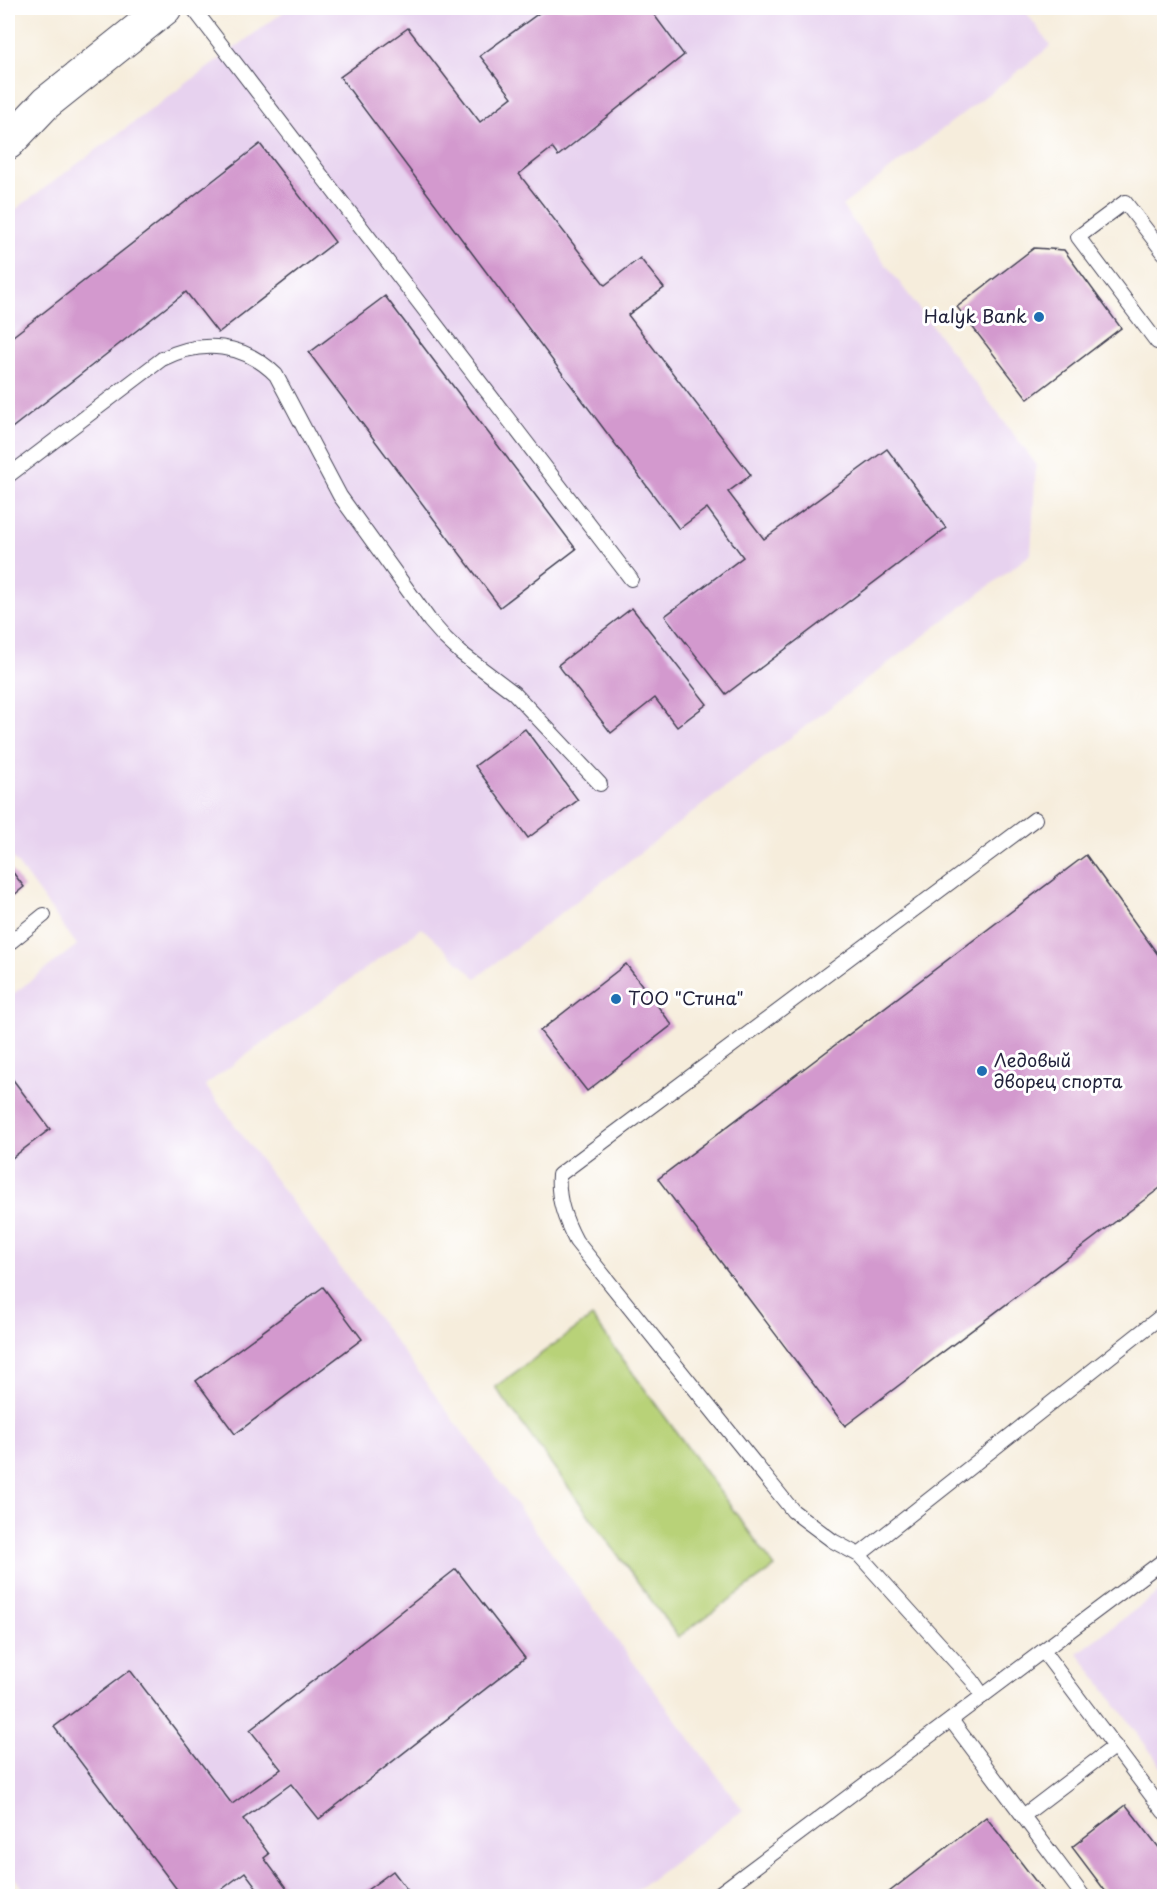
<svg xmlns="http://www.w3.org/2000/svg" width="1172" height="1904" viewBox="0 0 1172 1904" font-family="'Playpen Sans',sans-serif">
	<rect width="100%" height="100%" fill="#fff"/>
	<filter id="ink" filterUnits="userSpaceOnUse"><feTurbulence type="fractalNoise" baseFrequency=".0167" numOctaves="2"/><feDisplacementMap in="SourceGraphic" scale="12" xChannelSelector="R" yChannelSelector="G"/><feConvolveMatrix kernelMatrix="1 2 1 2 8 2 1 2 1" color-interpolation-filters="sRGB"/></filter>
	<filter id="wash" filterUnits="userSpaceOnUse"><feTurbulence type="fractalNoise" baseFrequency=".008" numOctaves="4" result="noise"/><feDisplacementMap in="SourceGraphic" scale="24" xChannelSelector="R" yChannelSelector="G"/><feGaussianBlur stdDeviation="1.35" result="paint"/><feColorMatrix in="noise" values="0 0 0 0 0 0 0 0 0 0 0 0 0 0 0 0 0 1.4 0 .05"/><feComposite in="paint" operator="in"/></filter>
	<g filter="url(#wash)">
		<rect width="100%" height="100%" fill="#f6eddc"/>
		<g fill="#e7d2ef">
			<path d="M289,8H1023L1051,46L842,206L1036,464L1031,554L476,978L422,928L205,1085L743,1810L629,1896H28L8,1869V998L77,945L8,851V215Z"/>
			<path d="M1164,1588V1770L1078,1653Z"/>
		</g>
		<path fill="#b8d278" stroke="#6d7a5a" stroke-width="1.5" d="M592,1317L775,1567L678,1637L495,1387Z"/>
		<g id="blocks">
			<g fill="#d399ce">
				<path d="M546,8H649L684,55L558,156L552,148L519,174L605,285L640,258L664,288L628,315L751,475L728,492L764,539L887,449L946,528L726,694L665,616L743,557L707,508L679,529L340,77L408,28L480,122L512,97L480,56Z"/>
				<path d="M260,144L335,242L218,333L186,292L8,431V340Z"/>
				<path d="M1034,248L1064,250L1121,328L1028,399L957,307Z"/>
				<path d="M385,296L576,549L500,607L309,353Z"/>
				<path d="M632,608L707,704L677,727L655,698L611,733L558,665Z"/>
				<path d="M525,729L578,800L528,838L475,766Z"/>
				<path d="M1086,855L1164,963V1185L845,1426L658,1179Z"/>
				<path d="M8,866L24,887L8,900Z"/>
				<path d="M626,964L672,1025L587,1091L540,1031Z"/>
				<path d="M8,1073L50,1129L8,1161Z"/>
				<path d="M323,1287L362,1339L235,1434L196,1381Z"/>
				<path d="M456,1569L525,1658L319,1819L291,1784L243,1819L269,1854L264,1858L292,1896H263L245,1872L213,1896H182L54,1727L130,1670L232,1804L281,1769L250,1730Z"/>
				<path d="M1126,1805L1164,1854V1896H1109L1072,1847Z"/>
				<path d="M986,1817L1047,1896H884Z"/>
				<path d="M393,1871L412,1896H359Z"/>
			</g>
		</g>
	</g>
	<g filter="url(#ink)">
		<use href="#blocks" fill-opacity="0" stroke="#424053" stroke-width="1.5"/>
		<g fill="none" stroke-linecap="round" stroke-linejoin="round">
			<g stroke="#424053" stroke-width="16">
				<g id="service">
					<path d="M193,8L631,579"/>
					<path d="M1164,253L1125,202L1078,237L1157,342L1164,336"/>
					<path d="M8,476L162,359C202,339 244,343 276,375L340,496L430,621L445,638L461,653L514,693L600,784"/>
					<path d="M8,944L44,915"/>
					<path d="M859,1555L1164,1314"/>
					<path d="M1043,1651L1164,1812"/>
					<path d="M983,1696L972,1680L859,1555L833,1541L793,1511L576,1241C565,1220 557,1199 559,1175L1035,819"/>
					<path d="M951,1720L1083,1896"/>
					<path d="M1023,1816L1115,1746"/>
					<path d="M716,1896L1164,1560"/>
				</g>
			</g>
			<g stroke="#424053" stroke-width="35">
				<path id="tertiary" d="M8,143L46,103L165,8"/>
			</g>
			<use href="#service" stroke="#fff" stroke-width="14"/>
			<use href="#tertiary" stroke="#fff" stroke-width="33"/>
		</g>
	</g>
	<g fill="#1f6fb2" stroke="#fff" stroke-width="2">
		<circle cx="1039" cy="317" r="6"/>
		<circle cx="616" cy="999" r="6"/>
		<circle cx="982" cy="1071" r="6"/>
	</g>
	<g text-anchor="middle" stroke-width="6" stroke-linejoin="round" paint-order="stroke">
		<g font-size="18" fill="#22223b" stroke="#fff" text-anchor="start">
			<text x="1027" y="323" text-anchor="end">Halyk Bank</text>
			<text x="628" y="1005">ТОО "Стина"</text>
			<text x="994" y="1067">Ледовый<tspan x="994" dy="21">дворец спорта</tspan></text>
		</g>
	</g>
	<rect width="1172" height="1904" fill="none" stroke="#fff" stroke-width="30"/>
</svg>
